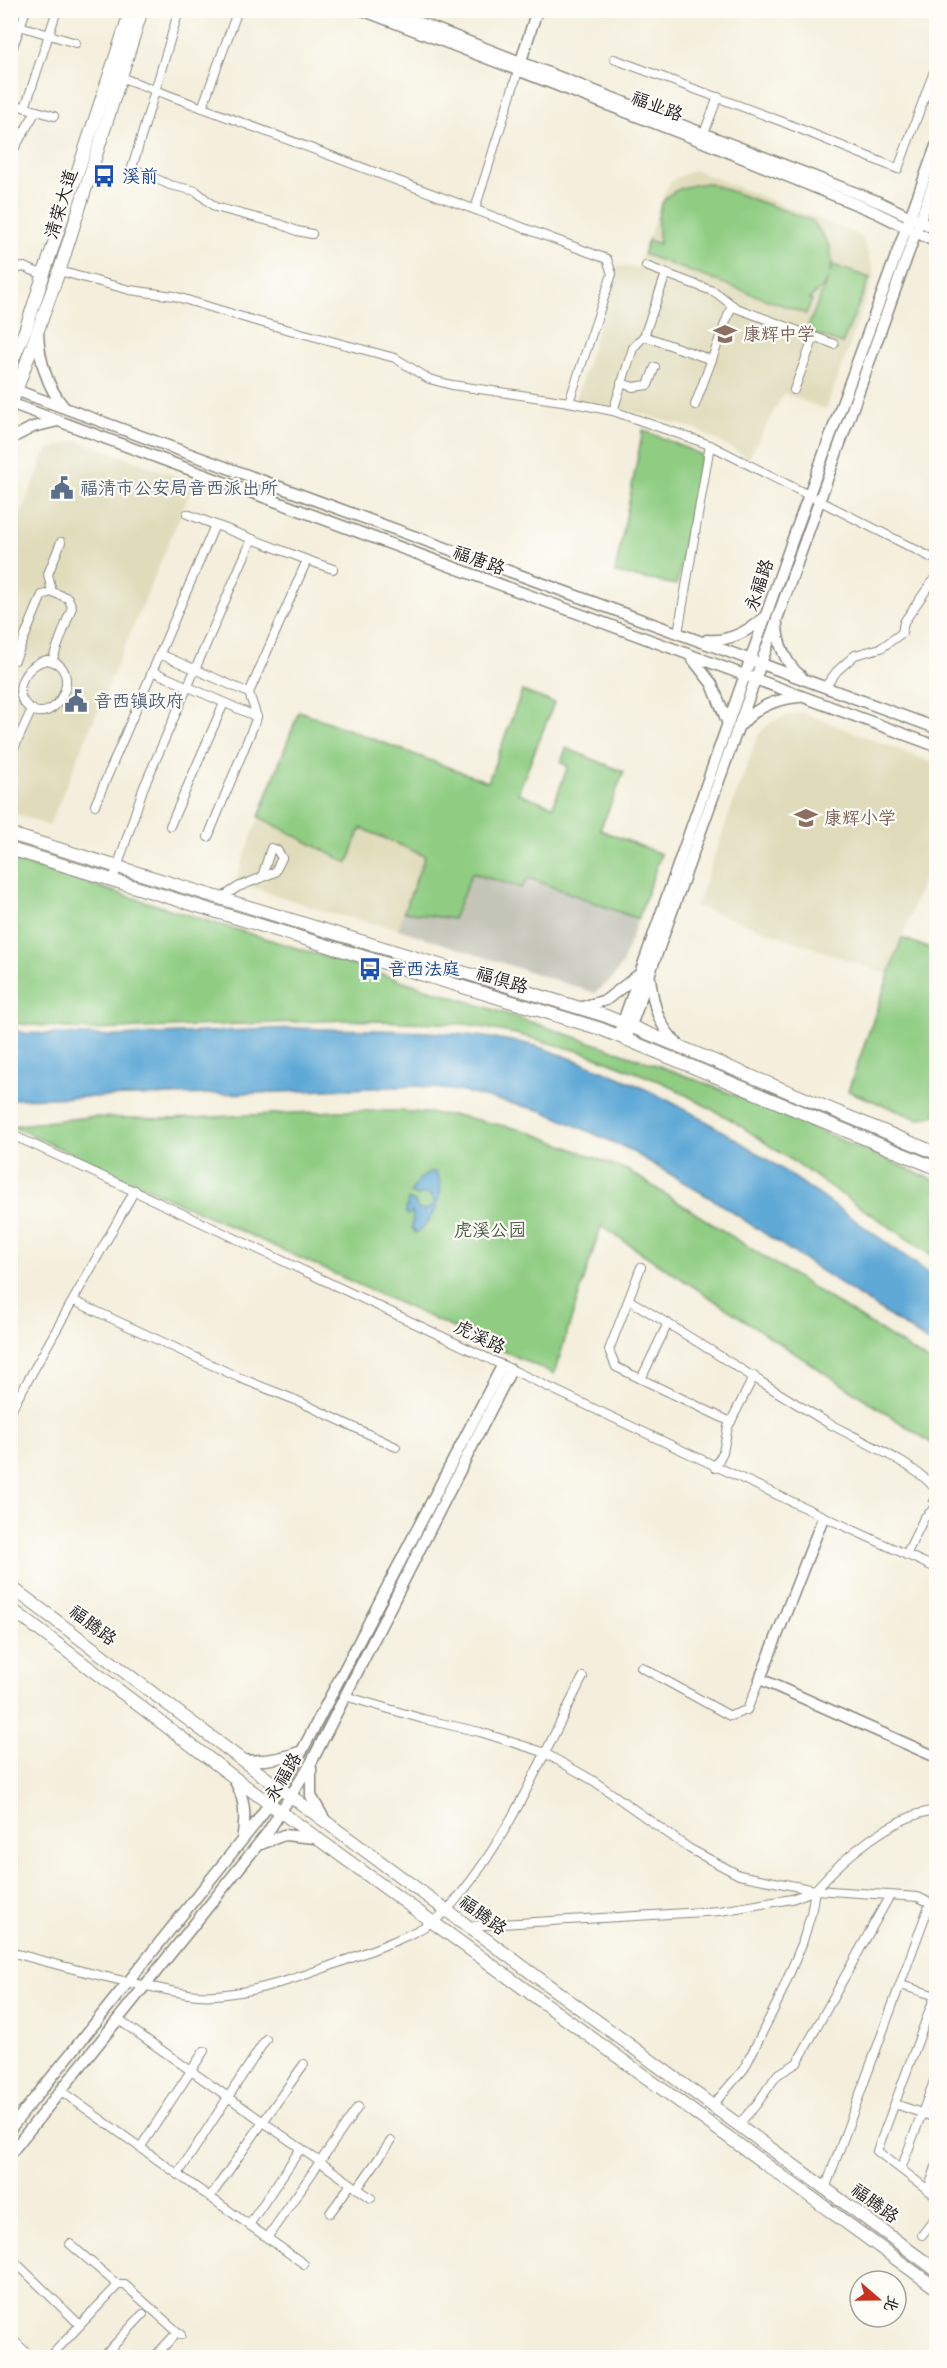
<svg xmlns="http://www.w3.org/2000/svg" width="947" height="2368" viewBox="0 0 947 2368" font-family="Itim,'LXGW WenKai TC',sans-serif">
	<rect width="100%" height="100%" fill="#fdfcf7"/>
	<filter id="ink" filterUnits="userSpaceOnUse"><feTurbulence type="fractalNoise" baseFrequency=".0167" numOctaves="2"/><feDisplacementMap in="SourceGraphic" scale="12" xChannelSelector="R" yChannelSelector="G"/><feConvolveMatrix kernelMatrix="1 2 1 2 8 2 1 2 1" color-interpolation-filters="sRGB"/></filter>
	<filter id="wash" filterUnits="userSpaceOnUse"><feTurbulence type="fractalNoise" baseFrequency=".008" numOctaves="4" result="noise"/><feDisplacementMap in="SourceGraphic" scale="24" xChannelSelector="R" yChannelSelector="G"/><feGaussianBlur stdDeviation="1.35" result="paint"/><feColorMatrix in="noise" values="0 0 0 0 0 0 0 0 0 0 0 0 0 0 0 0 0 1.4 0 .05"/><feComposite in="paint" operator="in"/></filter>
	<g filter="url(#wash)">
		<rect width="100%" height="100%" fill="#f4efdc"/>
		<g fill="#e0dcbb">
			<path d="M695,170L862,236L875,275L826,410L784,393L749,458L696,429L635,412L576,400L616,265L637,268L666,189L675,178Z"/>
			<path d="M78,440L194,483L49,826L11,812L10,540L47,450Z"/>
			<path d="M803,713L936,764V842L889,975L696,906L758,735L770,723L787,715Z"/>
			<path d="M259,817L348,862L361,828L425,856L398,929L329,913L235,881Z"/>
		</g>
		<path fill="#c4c5b9" d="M472,872L521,888L528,878L638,919L622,964L612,979L595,993L398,929L404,912L453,919Z"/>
		<g fill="#90cd83" stroke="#567450" stroke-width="1.5">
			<path d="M708,183L813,221L830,247L832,263L830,273L833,265L870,278L842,344L806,331L828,278L822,288L809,299L812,300L806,314L643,254L648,240L659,244C653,201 665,187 708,183Z"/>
			<path d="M643,430L702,455L677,585L615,573Z"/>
			<path d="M522,691L554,703L518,793L553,806L568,766L561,763L566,748L624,772L600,830L661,854L638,919L529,878L521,888L472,873L453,919L404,912L425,856L361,828L348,863L259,817L299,711L488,782Z"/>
			<path d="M11,859C217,926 426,984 631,1056C735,1092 835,1138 936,1181V1258L733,1121L666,1084L586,1053L516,1034L466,1024L345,1020L92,1030L11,1023Z"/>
			<path d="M902,938L936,951V1115L918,1119L848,1091Z"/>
			<path d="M338,1111H400L460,1116L527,1131L629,1171L936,1366V1446L601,1226L554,1374L11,1126L89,1117L170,1119Z"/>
		</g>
		<g fill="#5fa9d7" stroke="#3e627a" stroke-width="1.5">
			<path d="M296,1028C371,1031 449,1029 523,1043C541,1046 558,1054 575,1060C709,1106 821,1198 936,1278V1347L717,1202L626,1148L543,1111L459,1091L417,1086L257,1093L11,1099V1029L25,1033L116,1036Z"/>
			<path d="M430,1172H435C449,1189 433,1223 416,1233L412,1228L413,1212L408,1215L406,1213L408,1199L415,1202L417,1208L423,1211L433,1206L434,1199C429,1192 424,1192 418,1196L410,1193L420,1179Z"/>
		</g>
	</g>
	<g filter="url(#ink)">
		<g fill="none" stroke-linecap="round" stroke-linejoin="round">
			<g stroke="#88867c" stroke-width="10">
				<g id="minor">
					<path d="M179,10L132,168L170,185L196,191L215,207L280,224L297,231L312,234"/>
					<path d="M10,23L76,43"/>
					<path d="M10,55L26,10"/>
					<path d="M614,59L783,122L898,169L936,66"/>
					<path d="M120,77L607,259L612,274L569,402L613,411L710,445L936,560"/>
					<path d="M10,103L54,116"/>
					<path d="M25,108L57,10"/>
					<path d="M202,108L238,10"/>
					<path d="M702,138L718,97"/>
					<path d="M10,156L36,111"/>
					<path d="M475,209L520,65"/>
					<path d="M646,266L715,292L736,308L834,344"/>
					<path d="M10,270L24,267L39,273L46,267"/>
					<path d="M59,271L130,290L174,296L252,320L395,358L429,379L452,385L569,402"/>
					<path d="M644,336L712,360"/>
					<path d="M621,383L633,387L648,385L655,367"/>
					<path d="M794,390L814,337"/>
					<path d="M695,405L732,305"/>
					<path d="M613,411L633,348L644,336L666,274"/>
					<path d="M187,514L307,560L249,693L257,717L208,837"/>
					<path d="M307,560L333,569"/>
					<path d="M52,592L48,574L61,542"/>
					<path d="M678,633L710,445"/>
					<path d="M160,654L249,693"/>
					<path d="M15,660L42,595L52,592L68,598L72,607L52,661"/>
					<path d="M47,660C88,667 54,732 27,706C10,689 28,663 47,660Z"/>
					<path d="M152,671L257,717"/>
					<path d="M825,687L837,671L855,655L881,648L902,633L904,622L936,576"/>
					<path d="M10,757L32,709"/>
					<path d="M95,805L215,525"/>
					<path d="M170,826L224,703"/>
					<path d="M113,880L143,789L252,539"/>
					<path d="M221,898L238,887L275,872L282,858L277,850L271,848L262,877"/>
					<path d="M10,1134C321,1275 626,1428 936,1568"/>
					<path d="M641,1267L609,1350L616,1367L731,1422"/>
					<path d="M629,1300C696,1340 761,1383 828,1423C853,1437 924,1468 936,1491"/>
					<path d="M74,1301L240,1378L298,1401L396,1447"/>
					<path d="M641,1379L668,1323"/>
					<path d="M10,1412L135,1190"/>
					<path d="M715,1468L723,1452L728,1427L754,1376"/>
					<path d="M936,1497L933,1504L936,1509"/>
					<path d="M906,1555L924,1518L935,1508"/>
					<path d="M641,1667L730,1716L747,1710L760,1679"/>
					<path d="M345,1696L423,1719L480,1732L543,1752L594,1781L690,1849L739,1875L815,1890C844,1857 892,1816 936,1810"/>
					<path d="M468,1926L720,1911L792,1899L815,1890L918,1897L930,1903L825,2189"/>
					<path d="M10,1952C58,1965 104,1978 152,1987C172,1991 194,1997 215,1995C264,1992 314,1972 359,1955C385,1945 430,1929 448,1909C508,1842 542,1756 583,1677"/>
					<path d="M901,1985L936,1996"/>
					<path d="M936,1993L877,2151L936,2196"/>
					<path d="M119,2020L371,2198"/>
					<path d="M61,2091L304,2264"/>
					<path d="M895,2104L936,2118"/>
					<path d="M712,2106L744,2069L778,2001L802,1944L811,1914L815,1890"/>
					<path d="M738,2125L756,2105L777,2075L797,2063L890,1895"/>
					<path d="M140,2148L204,2051"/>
					<path d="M901,2169L936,2076"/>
					<path d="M178,2174L266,2039"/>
					<path d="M357,2189L391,2141"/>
					<path d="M928,2190L936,2167"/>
					<path d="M210,2197L304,2064"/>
					<path d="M330,2213L351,2184"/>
					<path d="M249,2225L301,2148"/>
					<path d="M922,2235L936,2217"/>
					<path d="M267,2238L358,2107"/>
					<path d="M70,2244L118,2285H125L181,2335"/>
					<path d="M10,2257L80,2325"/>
					<path d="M10,2337L32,2358"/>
					<path d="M49,2358L118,2285"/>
					<path d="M102,2358L143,2314"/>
					<path d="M153,2358L173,2337"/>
				</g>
			</g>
			<g stroke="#88867c" stroke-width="13">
				<g id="tertiary">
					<path d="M362,10L701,141L875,212L936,242"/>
					<path d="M387,10L879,202L936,229"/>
					<path d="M521,61L537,10"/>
					<path d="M38,333C39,359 47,387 64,407"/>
					<path d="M10,388L936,728"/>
					<path d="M10,403L936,746"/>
					<path d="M10,439L33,427L58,421"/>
					<path d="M777,624C777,642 786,665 801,676"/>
					<path d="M707,640C728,642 749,631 763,618"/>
					<path d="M691,657L712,684L728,724"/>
					<path d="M742,724C756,707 778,699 799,697"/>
					<path d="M650,978C653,1004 658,1026 678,1044"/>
					<path d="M579,1008L606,1000L638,975"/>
					<path d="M628,1034L936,176"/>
					<path d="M618,1036L791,544L936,146"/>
					<path d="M823,1518L760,1679L936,1757"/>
					<path d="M242,1760C264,1762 282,1759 302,1751"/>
					<path d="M311,1768V1796L325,1820"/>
					<path d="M233,1778C246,1798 246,1817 242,1840"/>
					<path d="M261,1844L284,1835L315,1838"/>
					<path d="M10,2129L255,1824L280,1788L302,1751L502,1366"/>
					<path d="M10,2154L268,1832L311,1763L511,1370"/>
				</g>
			</g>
			<g stroke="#88867c" stroke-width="14">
				<g id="secondary">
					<path d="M10,834L606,1016L936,1153"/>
					<path d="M10,849L601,1029L936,1168"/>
				</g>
			</g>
			<g stroke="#88867c" stroke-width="14">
				<g id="primary">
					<path d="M10,367L26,328L131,10"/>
					<path d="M10,408L61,266L142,10"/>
					<path d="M10,1586L258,1772L936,2270"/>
					<path d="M10,1608L248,1788L936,2288"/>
				</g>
			</g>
			<use href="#minor" stroke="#fff" stroke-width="8"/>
			<use href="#tertiary" stroke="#fff" stroke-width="10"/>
			<use href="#secondary" stroke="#fff" stroke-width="12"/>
			<use href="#primary" stroke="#fff" stroke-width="12"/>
		</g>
	</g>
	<defs>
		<g id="bus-bare" transform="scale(1.8)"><path d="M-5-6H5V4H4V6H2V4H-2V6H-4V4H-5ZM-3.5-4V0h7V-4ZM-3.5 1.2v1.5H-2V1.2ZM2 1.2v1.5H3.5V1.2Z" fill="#1a4fb4" stroke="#fdfcf7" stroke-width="2.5" paint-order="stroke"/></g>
		<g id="school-bare" transform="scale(1.8)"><path d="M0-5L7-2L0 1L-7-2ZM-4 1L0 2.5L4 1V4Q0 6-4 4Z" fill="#8d6e63" stroke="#fdfcf7" stroke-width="2.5" paint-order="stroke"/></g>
		<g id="civic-bare" transform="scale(1.8)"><path d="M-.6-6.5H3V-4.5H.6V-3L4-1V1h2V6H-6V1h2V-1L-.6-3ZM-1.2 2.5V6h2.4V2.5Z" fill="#5c6f8a" stroke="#fdfcf7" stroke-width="2.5" paint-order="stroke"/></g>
	</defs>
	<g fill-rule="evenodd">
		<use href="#bus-bare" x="104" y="176"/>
		<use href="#school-bare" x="725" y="334"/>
		<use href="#civic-bare" x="62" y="488"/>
		<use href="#civic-bare" x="76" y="701"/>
		<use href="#school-bare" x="806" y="818"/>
		<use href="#bus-bare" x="370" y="969"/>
	</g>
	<g text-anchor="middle" stroke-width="4.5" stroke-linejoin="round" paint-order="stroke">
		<g font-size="18" fill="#1c1c1c" stroke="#fdfcf7">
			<text transform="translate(657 106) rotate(21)" y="6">福业路</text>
			<text transform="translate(61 204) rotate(-73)" y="6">清荣大道</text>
			<text transform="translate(479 560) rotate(20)" y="6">福唐路</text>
			<text transform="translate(759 585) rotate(-71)" y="6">永福路</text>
			<text transform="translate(502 980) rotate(17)" y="6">福俱路</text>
			<text transform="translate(480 1337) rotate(26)" y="6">虎溪路</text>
			<text transform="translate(93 1625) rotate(37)" y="6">福腾路</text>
			<text transform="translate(283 1777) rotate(-59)" y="6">永福路</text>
			<text transform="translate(483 1915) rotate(36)" y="6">福腾路</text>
			<text transform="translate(875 2203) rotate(36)" y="6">福腾路</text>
		</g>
		<g font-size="18" fill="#164399" stroke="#fdfcf7" text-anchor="start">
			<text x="122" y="182">溪前</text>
			<text x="388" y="975">音西法庭</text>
		</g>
		<g font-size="18" fill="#785e54" stroke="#fdfcf7" text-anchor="start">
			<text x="743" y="340">康辉中学</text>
			<text x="824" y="824">康辉小学</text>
		</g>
		<g font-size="18" fill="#4e5e75" stroke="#fdfcf7" text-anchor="start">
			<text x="80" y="494">福清市公安局音西派出所</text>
			<text x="94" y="707">音西镇政府</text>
		</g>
		<g font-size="18" fill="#455a40" stroke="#fdfcf7">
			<text x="490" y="1236">虎溪公园</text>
		</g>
	</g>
	<rect width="947" height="2368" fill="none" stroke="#fdfcf7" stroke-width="36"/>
	<g transform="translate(878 2299) rotate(110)"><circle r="28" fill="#fdfcf7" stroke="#a3a29f" stroke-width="1.5"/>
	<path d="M0-4.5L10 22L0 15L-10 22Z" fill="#c8321e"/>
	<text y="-9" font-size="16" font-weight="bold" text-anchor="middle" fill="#1c1c1c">北</text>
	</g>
</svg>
